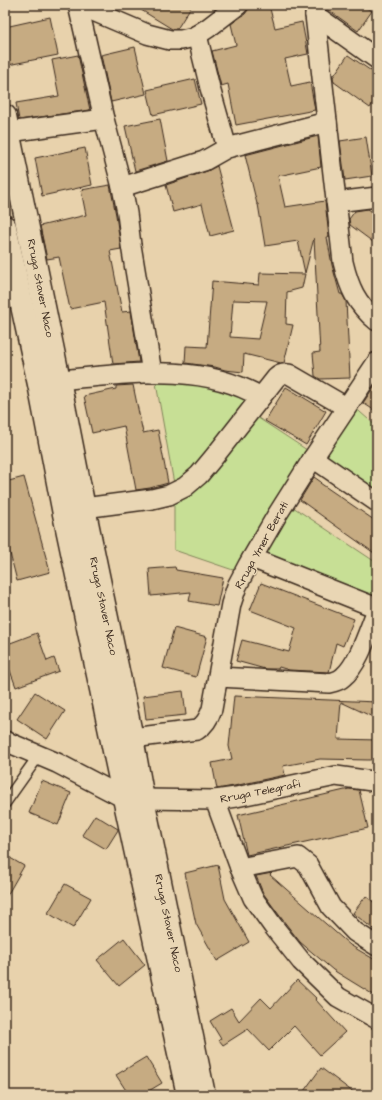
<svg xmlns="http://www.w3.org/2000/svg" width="382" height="1100" viewBox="0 0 382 1100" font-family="'Architects Daughter',sans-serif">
	<rect width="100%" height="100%" fill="#e8d2ac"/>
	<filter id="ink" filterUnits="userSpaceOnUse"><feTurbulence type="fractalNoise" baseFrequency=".025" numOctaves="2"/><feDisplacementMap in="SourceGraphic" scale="8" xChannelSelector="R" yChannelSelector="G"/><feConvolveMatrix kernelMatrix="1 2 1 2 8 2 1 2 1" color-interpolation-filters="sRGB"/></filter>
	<g filter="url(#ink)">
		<path fill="#c7df95" stroke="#81845a" d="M182,380L220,387L253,398L243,408L310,452L343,397L377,427V495L324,459L281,499L377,563V597L375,601L246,550L236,571L174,550V484L156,383Z"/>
		<g fill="#c6ab82" stroke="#3b2a1e" fill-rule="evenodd">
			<path d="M133,5H192L177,29H172Z"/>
			<path d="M251,5H269L275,28L302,22L308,54L285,59L291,86L310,82L315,110L236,125L228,84L221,86L212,51L236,45L231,24L245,14L248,10L249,7Z"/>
			<path d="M327,5H362L372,11L358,31L327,9Z"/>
			<path d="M50,17L58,55L8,65L5,52V27Z"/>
			<path d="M135,47L146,94L111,102L101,55Z"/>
			<path d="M78,55L90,110L19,120L16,103L59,96L52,60Z"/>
			<path d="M348,55L377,75V97L370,108L334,82L333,77Z"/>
			<path d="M195,79L201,104L153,115L147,90Z"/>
			<path d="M160,119L168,161L135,171L125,126Z"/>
			<path d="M318,136L321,167L278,176L285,207L325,201L329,237H327L332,265L340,294H342L346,301L350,378L320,379L315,376L313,353L320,352L314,238L305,273L298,241L265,246L258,204H257L245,155Z"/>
			<path d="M366,137L372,176L345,180L340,141Z"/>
			<path d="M85,148L92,185L42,196L35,158Z"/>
			<path d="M217,166L234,230L210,236L202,204L173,212L166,185L207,171Z"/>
			<path d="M110,185L116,215L121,249L110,251L122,312L131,311L139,362L113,364L104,302L70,309L59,257L47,259L40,226L86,215L81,190Z"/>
			<path d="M368,209L377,215V245L350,225L349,219L355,211Z"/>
			<path d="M260,273L305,274L302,288L287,292L286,324L293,325L284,363H281L244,354L243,372L225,370L215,367L185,363L186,346L207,347L212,281L259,285ZM233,300L267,301L258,339L230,337Z"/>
			<path d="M377,382V412L363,403Z"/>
			<path d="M133,385L143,433L158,430L168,483L150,488L136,490L124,426L92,433L84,396L116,389V386Z"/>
			<path d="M286,387L326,411L306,445L265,421Z"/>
			<path d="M24,477L50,572L17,581L5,534V482Z"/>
			<path d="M314,477L321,482L320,483L377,522V555L336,526L300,500Z"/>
			<path d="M175,567L176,570L223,578L217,606L189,601L191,592L151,596L149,569Z"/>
			<path d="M261,583L354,619L343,646L336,643L329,672L289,670L279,667L278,669H265L236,661L242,640L289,652L296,628L250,610Z"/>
			<path d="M174,628L207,637L196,677L163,668Z"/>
			<path d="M37,633L47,661L54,658L59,671L16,687L5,657V645Z"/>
			<path d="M183,691L186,715L146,719L143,696Z"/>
			<path d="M35,692L65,711L47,739L17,719Z"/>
			<path d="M234,696L377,702V719L341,702L338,739L377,740V759L369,760L320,759L283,766L285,775L234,786L217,789L212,763L232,759L229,746Z"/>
			<path d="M42,781L71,793L58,825L29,813Z"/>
			<path d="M349,789L359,790L368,828L247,855L238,815Z"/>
			<path d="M95,815L118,829V830L106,849L82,835Z"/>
			<path d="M5,855L24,866L5,899Z"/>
			<path d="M218,865L225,899L249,942L217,961L196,924L185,873Z"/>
			<path d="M272,873L270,875L350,945L377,961V997L333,970L300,942L282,919L263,893L256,876Z"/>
			<path d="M65,884L91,898L73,928L48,913Z"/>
			<path d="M366,896L377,905V932L353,913Z"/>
			<path d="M124,938L145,965L119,986L97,960Z"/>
			<path d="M297,980L316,998L315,999L345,1032L320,1055L294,1026L269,1051L248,1029L223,1045L219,1040L221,1039L210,1021L231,1008L239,1021L261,998L271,1008Z"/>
			<path d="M146,1057L162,1083L142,1095H129L116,1075Z"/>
			<path d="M321,1068L357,1095H301Z"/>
		</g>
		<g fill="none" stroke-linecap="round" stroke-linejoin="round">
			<g stroke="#3b2a1e" stroke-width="13">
				<path id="lane" d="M5,803L39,755"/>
			</g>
			<g stroke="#3b2a1e" stroke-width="22">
				<g id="street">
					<path d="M78,5L104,119L122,187L127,213L131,245L152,373"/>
					<path d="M79,5L147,34L170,40H181L194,37L208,28L238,5"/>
					<path d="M316,5L315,15L343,262C349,287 356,304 377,321"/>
					<path d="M315,15L377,59"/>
					<path d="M197,35L210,88L227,148"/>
					<path d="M9,132L104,119"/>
					<path d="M122,187L204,161L227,148L327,122"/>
					<path d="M336,202L377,197"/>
					<path d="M59,380C127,374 200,361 261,397"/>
					<path d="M313,458L377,502"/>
					<path d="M84,508L152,499L169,495L185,487L199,475L214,457L276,378C280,374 283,373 289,374L346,407"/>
					<path d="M252,558L377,608"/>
					<path d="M218,677L329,683C334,682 339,681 343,677C359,664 369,629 377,610"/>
					<path d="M132,738L197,730C205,725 209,718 212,709L231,604L237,586L248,565L277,515L313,458L377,362"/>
					<path d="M5,741L57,763L124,798"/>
					<path d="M143,799L215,800L236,797L336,776L372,781L377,780"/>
					<path d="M215,800L240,868L253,898L273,926L301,961L338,997L377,1019"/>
					<path d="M240,868L298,857L308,865L331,907L355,932L377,946"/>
				</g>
			</g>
			<g stroke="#3b2a1e" stroke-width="25">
				<g id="secondary">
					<path d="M5,116L59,380L84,508L132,738L143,799L203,1090V1095"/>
					<path d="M5,227L40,389L64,514L124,798L188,1095"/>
				</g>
			</g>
			<use href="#lane" stroke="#e9d6b4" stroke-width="10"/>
			<use href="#street" stroke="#e9d6b4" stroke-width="19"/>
			<use href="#secondary" stroke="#e9d6b4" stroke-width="22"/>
		</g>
	</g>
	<g text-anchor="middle" stroke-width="3" stroke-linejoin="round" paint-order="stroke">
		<g font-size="11" fill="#3b2a1e" stroke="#e9d6b4">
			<text transform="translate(41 288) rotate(79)" y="4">Rruga Staver Naco</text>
			<text transform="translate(261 545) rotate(-61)" y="4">Rruga Ymer Berati</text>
			<text transform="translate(104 606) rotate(78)" y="4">Rruga Staver Naco</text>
			<text transform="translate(260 791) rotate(-11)" y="4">Rruga Telegrafi</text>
			<text transform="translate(169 923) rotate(78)" y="4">Rruga Staver Naco</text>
		</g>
	</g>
	<rect width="382" height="1100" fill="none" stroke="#e9d6b4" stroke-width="20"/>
	<rect x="10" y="10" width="362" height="1080" fill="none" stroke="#3b2a1e" stroke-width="1.5" filter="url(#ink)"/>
</svg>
